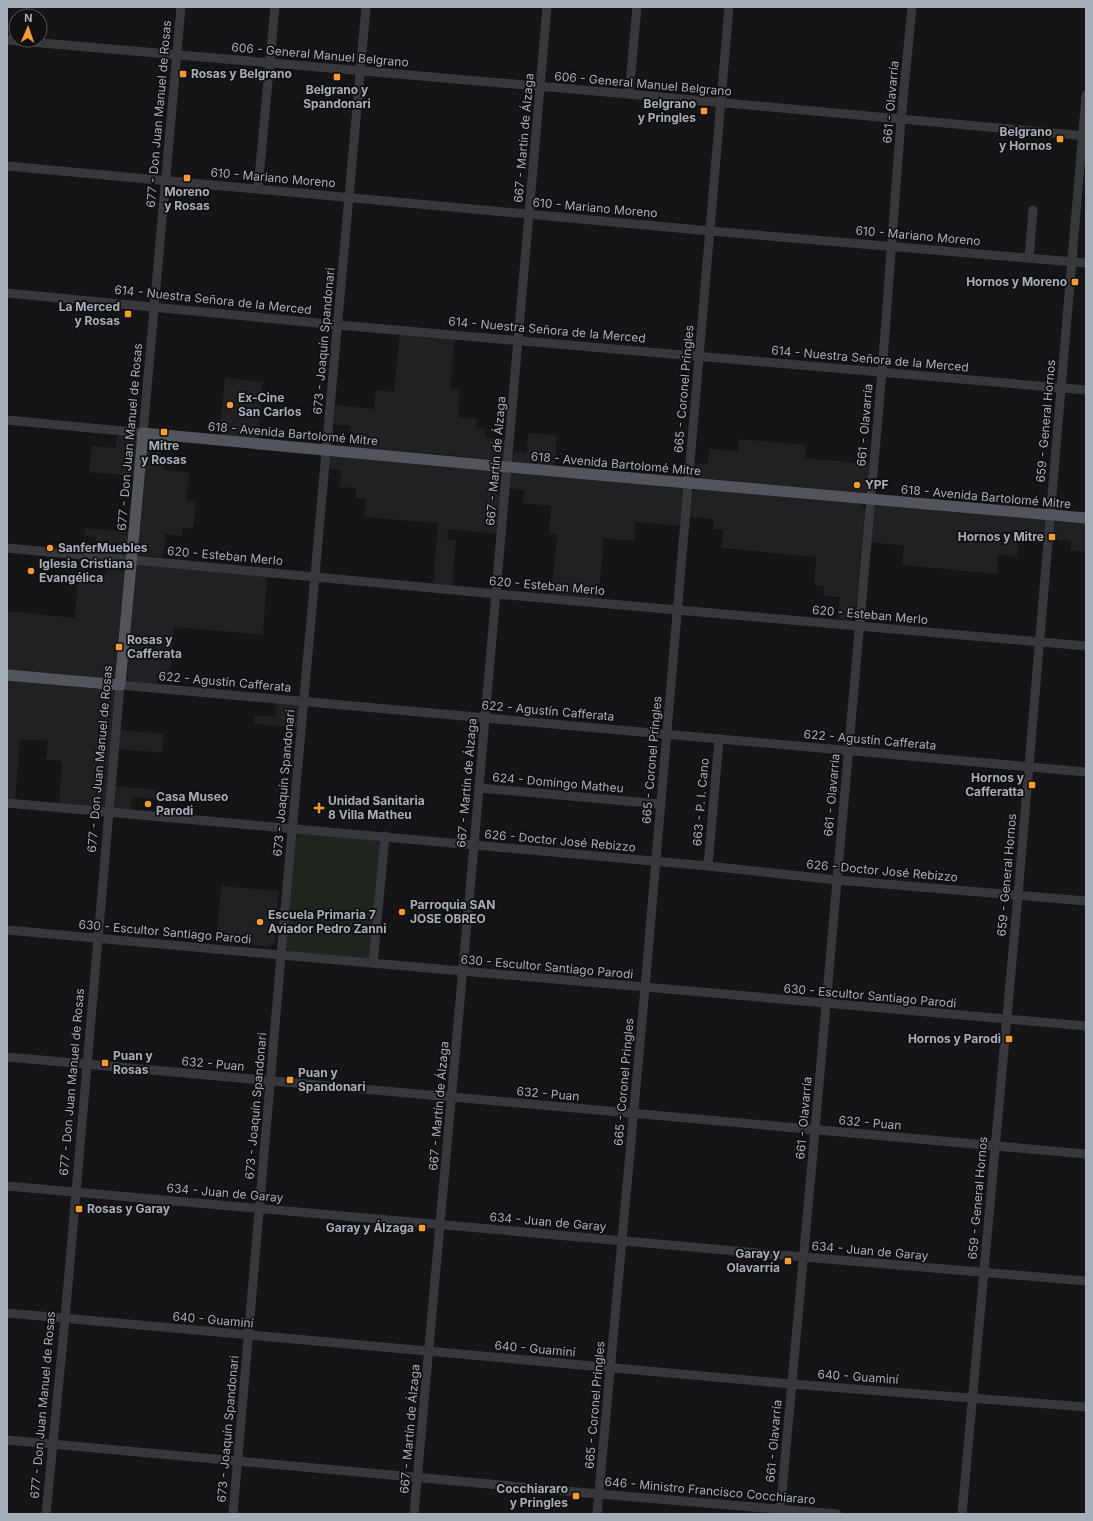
<svg xmlns="http://www.w3.org/2000/svg" width="1093" height="1521" viewBox="0 0 1093 1521" font-family="Inter,sans-serif">
	<rect width="100%" height="100%" fill="#151517"/>
	<g fill="#212124">
		<path d="M400,334L455,339L450,388L460,389L458,417L477,419L476,428L485,429V438L507,440L505,454L503,459L500,460L349,446L351,426L332,424L333,405L374,409L376,390L394,392Z"/>
		<path d="M225,378L263,382L258,439L219,435Z"/>
		<path d="M528,433L557,435L555,466L514,462L512,459L513,451L527,453Z"/>
		<path d="M117,434L134,436L137,438L134,476L89,472L92,446L116,448Z"/>
		<path d="M153,438L163,439L161,457L165,458L164,470L189,472L186,500L196,501L193,529L183,528L182,536L165,534L163,557L141,555L137,550L147,443L148,441Z"/>
		<path d="M739,439L806,445L805,458L869,464L867,489L864,493L698,478L694,475V463L708,464L709,449L738,451Z"/>
		<path d="M332,456L499,470L502,473V476L497,534L448,529L447,539L456,540L452,585L433,584L438,523L364,517L366,499L356,498V488L340,487L341,470L328,469L330,457Z"/>
		<path d="M512,473L681,486L684,489L682,526L636,522L634,541L604,538L598,598L551,594L557,535L549,534L551,506L523,503L524,490L510,488L511,475Z"/>
		<path d="M696,488L862,504L865,510L855,618L852,620L838,619L840,597L823,596L824,586L814,585L816,557L721,548L723,530L713,529L714,519L690,517L692,492Z"/>
		<path d="M875,504L1045,519L1047,521L1046,538L1019,536L1017,556L998,554L997,574L902,565L904,546L870,542L872,507Z"/>
		<path d="M1057,520L1086,522V552L1071,551V541L1053,540V526Z"/>
		<path d="M85,528L130,532L128,549L125,552L121,554L95,551L96,537L84,536Z"/>
		<path d="M107,560L124,563L126,565L116,674L114,677L108,679L7,670V611L75,618L78,572L106,574Z"/>
		<path d="M140,563L267,575L263,635L174,627L170,672L159,671L157,684L130,681L127,677L135,569L137,565Z"/>
		<path d="M7,680L111,688L114,691L115,696L106,803L103,808L59,804L62,761L46,760L48,741L20,739L15,800L7,799Z"/>
		<path d="M277,703L295,704L298,706L299,709V728L254,724L255,715L275,717Z"/>
		<path d="M120,730L164,734L162,753L119,749Z"/>
		<path d="M115,786L159,790L158,799L132,797L131,812L114,809L113,806Z"/>
		<path d="M221,886L279,891L275,942L270,947L216,942Z"/>
	</g>
	<path fill="#1d251d" d="M303,833L375,839L380,842L371,959L290,952L285,947L296,837L298,834Z"/>
	<g fill="none" stroke-linecap="round" stroke-linejoin="round">
		<g stroke="#36383c" stroke-width="9">
			<path d="M7,40L629,94L1086,136"/>
			<path d="M629,94L637,7"/>
			<path d="M7,166L710,231L1086,263"/>
			<path d="M258,188L275,7"/>
			<path d="M1029,258L1033,210"/>
			<path d="M7,293L338,325L1086,390"/>
			<path d="M7,420L143,433L181,7"/>
			<path d="M7,548L496,594L1086,646"/>
			<path d="M479,788L660,804"/>
			<path d="M7,803L708,866L837,880L1086,901"/>
			<path d="M708,866L719,739"/>
			<path d="M7,930L281,955L1086,1026"/>
			<path d="M373,963L385,836"/>
			<path d="M7,1057L1086,1154"/>
			<path d="M7,1186L804,1257L1086,1281"/>
			<path d="M7,1313L791,1384L1086,1407"/>
			<path d="M7,1440L599,1494L837,1514"/>
			<path d="M46,1514L65,1319L120,685L1086,772"/>
			<path d="M233,1514L286,898L366,7"/>
			<path d="M414,1514L474,845L547,7"/>
			<path d="M597,1514L645,988L729,7"/>
			<path d="M780,1514L815,1130L882,372L901,120L912,7"/>
			<path d="M962,1514L1018,895L1086,95"/>
		</g>
		<path stroke="#52555b" stroke-width="11" d="M7,675L120,685L143,433L507,467L1086,518"/>
	</g>
	<g fill="#fa9a2a" stroke="#101012" stroke-width="1.5">
		<rect x="179" y="70" width="8" height="8" rx="2"/>
		<rect x="333" y="73" width="8" height="8" rx="2"/>
		<rect x="700" y="107" width="8" height="8" rx="2"/>
		<rect x="1056" y="135" width="8" height="8" rx="2"/>
		<rect x="183" y="174" width="8" height="8" rx="2"/>
		<rect x="1071" y="278" width="8" height="8" rx="2"/>
		<rect x="124" y="310" width="8" height="8" rx="2"/>
		<circle cx="230" cy="405" r="4"/>
		<rect x="160" y="428" width="8" height="8" rx="2"/>
		<circle cx="857" cy="485" r="4"/>
		<rect x="1048" y="533" width="8" height="8" rx="2"/>
		<circle cx="50" cy="548" r="4"/>
		<circle cx="31" cy="571" r="4"/>
		<rect x="115" y="643" width="8" height="8" rx="2"/>
		<rect x="1028" y="781" width="8" height="8" rx="2"/>
		<circle cx="148" cy="804" r="4"/>
		<path d="M317 802h4v4h4v4h-4v4h-4v-4h-4v-4h4z"/>
		<circle cx="402" cy="912" r="4"/>
		<circle cx="260" cy="922" r="4"/>
		<rect x="1005" y="1035" width="8" height="8" rx="2"/>
		<rect x="101" y="1059" width="8" height="8" rx="2"/>
		<rect x="286" y="1076" width="8" height="8" rx="2"/>
		<rect x="75" y="1205" width="8" height="8" rx="2"/>
		<rect x="418" y="1224" width="8" height="8" rx="2"/>
		<rect x="784" y="1257" width="8" height="8" rx="2"/>
		<rect x="572" y="1492" width="8" height="8" rx="2"/>
	</g>
	<g text-anchor="middle" stroke-width="3.5" stroke-linejoin="round" paint-order="stroke">
		<g font-size="12" fill="#a6aeb8" stroke="#101012">
			<text transform="translate(320 55) rotate(5)" y="4">606 - General Manuel Belgrano</text>
			<text transform="translate(643 84) rotate(5)" y="4">606 - General Manuel Belgrano</text>
			<text transform="translate(891 102) rotate(-85)" y="4">661 - Olavarría</text>
			<text transform="translate(159 114) rotate(-85)" y="4">677 - Don Juan Manuel de Rosas</text>
			<text transform="translate(524 138) rotate(-85)" y="4">667 - Martín de Álzaga</text>
			<text transform="translate(273 178) rotate(5)" y="4">610 - Mariano Moreno</text>
			<text transform="translate(595 208) rotate(5)" y="4">610 - Mariano Moreno</text>
			<text transform="translate(918 236) rotate(5)" y="4">610 - Mariano Moreno</text>
			<text transform="translate(213 300) rotate(6)" y="4">614 - Nuestra Señora de la Merced</text>
			<text transform="translate(547 330) rotate(5)" y="4">614 - Nuestra Señora de la Merced</text>
			<text transform="translate(324 341) rotate(-85)" y="4">673 - Joaquín Spandonari</text>
			<text transform="translate(870 359) rotate(5)" y="4">614 - Nuestra Señora de la Merced</text>
			<text transform="translate(684 389) rotate(-85)" y="4">665 - Coronel Pringles</text>
			<text transform="translate(1046 421) rotate(-85)" y="4">659 - General Hornos</text>
			<text transform="translate(865 425) rotate(-85)" y="4">661 - Olavarría</text>
			<text transform="translate(293 434) rotate(5)" y="4">618 - Avenida Bartolomé Mitre</text>
			<text transform="translate(130 437) rotate(-85)" y="4">677 - Don Juan Manuel de Rosas</text>
			<text transform="translate(496 461) rotate(-85)" y="4">667 - Martín de Álzaga</text>
			<text transform="translate(616 464) rotate(5)" y="4">618 - Avenida Bartolomé Mitre</text>
			<text transform="translate(986 497) rotate(5)" y="4">618 - Avenida Bartolomé Mitre</text>
			<text transform="translate(225 556) rotate(5)" y="4">620 - Esteban Merlo</text>
			<text transform="translate(547 586) rotate(5)" y="4">620 - Esteban Merlo</text>
			<text transform="translate(870 615) rotate(5)" y="4">620 - Esteban Merlo</text>
			<text transform="translate(225 682) rotate(5)" y="4">622 - Agustín Cafferata</text>
			<text transform="translate(548 711) rotate(5)" y="4">622 - Agustín Cafferata</text>
			<text transform="translate(870 740) rotate(5)" y="4">622 - Agustín Cafferata</text>
			<text transform="translate(100 759) rotate(-85)" y="4">677 - Don Juan Manuel de Rosas</text>
			<text transform="translate(652 760) rotate(-85)" y="4">665 - Coronel Pringles</text>
			<text transform="translate(284 783) rotate(-85)" y="4">673 - Joaquín Spandonari</text>
			<text transform="translate(467 783) rotate(-85)" y="4">667 - Martín de Álzaga</text>
			<text transform="translate(558 783) rotate(5)" y="4">624 - Domingo Matheu</text>
			<text transform="translate(832 795) rotate(-85)" y="4">661 - Olavarría</text>
			<text transform="translate(701 802) rotate(-85)" y="4">663 - P. I. Cano</text>
			<text transform="translate(560 841) rotate(5)" y="4">626 - Doctor José Rebizzo</text>
			<text transform="translate(882 871) rotate(5)" y="4">626 - Doctor José Rebizzo</text>
			<text transform="translate(1007 875) rotate(-85)" y="4">659 - General Hornos</text>
			<text transform="translate(165 932) rotate(5)" y="4">630 - Escultor Santiago Parodi</text>
			<text transform="translate(547 967) rotate(5)" y="4">630 - Escultor Santiago Parodi</text>
			<text transform="translate(870 996) rotate(5)" y="4">630 - Escultor Santiago Parodi</text>
			<text transform="translate(213 1064) rotate(5)" y="4">632 - Puan</text>
			<text transform="translate(72 1082) rotate(-85)" y="4">677 - Don Juan Manuel de Rosas</text>
			<text transform="translate(624 1082) rotate(-85)" y="4">665 - Coronel Pringles</text>
			<text transform="translate(548 1094) rotate(5)" y="4">632 - Puan</text>
			<text transform="translate(256 1106) rotate(-85)" y="4">673 - Joaquín Spandonari</text>
			<text transform="translate(439 1106) rotate(-85)" y="4">667 - Martín de Álzaga</text>
			<text transform="translate(804 1118) rotate(-85)" y="4">661 - Olavarría</text>
			<text transform="translate(870 1123) rotate(5)" y="4">632 - Puan</text>
			<text transform="translate(225 1193) rotate(5)" y="4">634 - Juan de Garay</text>
			<text transform="translate(978 1198) rotate(-85)" y="4">659 - General Hornos</text>
			<text transform="translate(548 1222) rotate(5)" y="4">634 - Juan de Garay</text>
			<text transform="translate(870 1251) rotate(5)" y="4">634 - Juan de Garay</text>
			<text transform="translate(213 1320) rotate(5)" y="4">640 - Guaminí</text>
			<text transform="translate(535 1349) rotate(5)" y="4">640 - Guaminí</text>
			<text transform="translate(858 1377) rotate(4)" y="4">640 - Guaminí</text>
			<text transform="translate(43 1405) rotate(-85)" y="4">677 - Don Juan Manuel de Rosas</text>
			<text transform="translate(595 1405) rotate(-85)" y="4">665 - Coronel Pringles</text>
			<text transform="translate(228 1429) rotate(-85)" y="4">673 - Joaquín Spandonari</text>
			<text transform="translate(410 1429) rotate(-85)" y="4">667 - Martín de Álzaga</text>
			<text transform="translate(774 1441) rotate(-85)" y="4">661 - Olavarría</text>
			<text transform="translate(710 1491) rotate(5)" y="4">646 - Ministro Francisco Cocchiararo</text>
		</g>
		<g font-size="12" font-weight="bold" fill="#a6aeb8" stroke="#101012" text-anchor="start">
			<text x="191" y="78">Rosas y Belgrano</text>
			<text x="337" y="94" text-anchor="middle">Belgrano y<tspan x="337" dy="14">Spandonari</tspan></text>
			<text x="696" y="108" text-anchor="end">Belgrano<tspan x="696" dy="14">y Pringles</tspan></text>
			<text x="1052" y="136" text-anchor="end">Belgrano<tspan x="1052" dy="14">y Hornos</tspan></text>
			<text x="187" y="196" text-anchor="middle">Moreno<tspan x="187" dy="14">y Rosas</tspan></text>
			<text x="1067" y="286" text-anchor="end">Hornos y Moreno</text>
			<text x="120" y="311" text-anchor="end">La Merced<tspan x="120" dy="14">y Rosas</tspan></text>
			<text x="238" y="402">Ex-Cine<tspan x="238" dy="14">San Carlos</tspan></text>
			<text x="164" y="450" text-anchor="middle">Mitre<tspan x="164" dy="14">y Rosas</tspan></text>
			<text x="865" y="489">YPF</text>
			<text x="1044" y="541" text-anchor="end">Hornos y Mitre</text>
			<text x="58" y="552">SanferMuebles</text>
			<text x="39" y="568">Iglesia Cristiana<tspan x="39" dy="14">Evangélica</tspan></text>
			<text x="127" y="644">Rosas y<tspan x="127" dy="14">Cafferata</tspan></text>
			<text x="1024" y="782" text-anchor="end">Hornos y<tspan x="1024" dy="14">Cafferatta</tspan></text>
			<text x="156" y="801">Casa Museo<tspan x="156" dy="14">Parodi</tspan></text>
			<text x="328" y="805">Unidad Sanitaria<tspan x="328" dy="14">8 Villa Matheu</tspan></text>
			<text x="410" y="909">Parroquia SAN<tspan x="410" dy="14">JOSE OBREO</tspan></text>
			<text x="268" y="919">Escuela Primaria 7<tspan x="268" dy="14">Aviador Pedro Zanni</tspan></text>
			<text x="1001" y="1043" text-anchor="end">Hornos y Parodi</text>
			<text x="113" y="1060">Puan y<tspan x="113" dy="14">Rosas</tspan></text>
			<text x="298" y="1077">Puan y<tspan x="298" dy="14">Spandonari</tspan></text>
			<text x="87" y="1213">Rosas y Garay</text>
			<text x="414" y="1232" text-anchor="end">Garay y Álzaga</text>
			<text x="780" y="1258" text-anchor="end">Garay y<tspan x="780" dy="14">Olavarría</tspan></text>
			<text x="568" y="1493" text-anchor="end">Cocchiararo<tspan x="568" dy="14">y Pringles</tspan></text>
		</g>
	</g>
	<rect width="1093" height="1521" fill="none" stroke="#a6aeb8" stroke-width="16"/>
	<g transform="translate(28 28) rotate(2)"><circle r="19" fill="#101012" stroke="#4c4f54"/>
	<path d="M0-3L7 15L0 10L-7 15Z" fill="#fa9a2a"/>
	<text y="-6" font-size="11" font-weight="bold" text-anchor="middle" fill="#a6aeb8">N</text>
	</g>
</svg>
